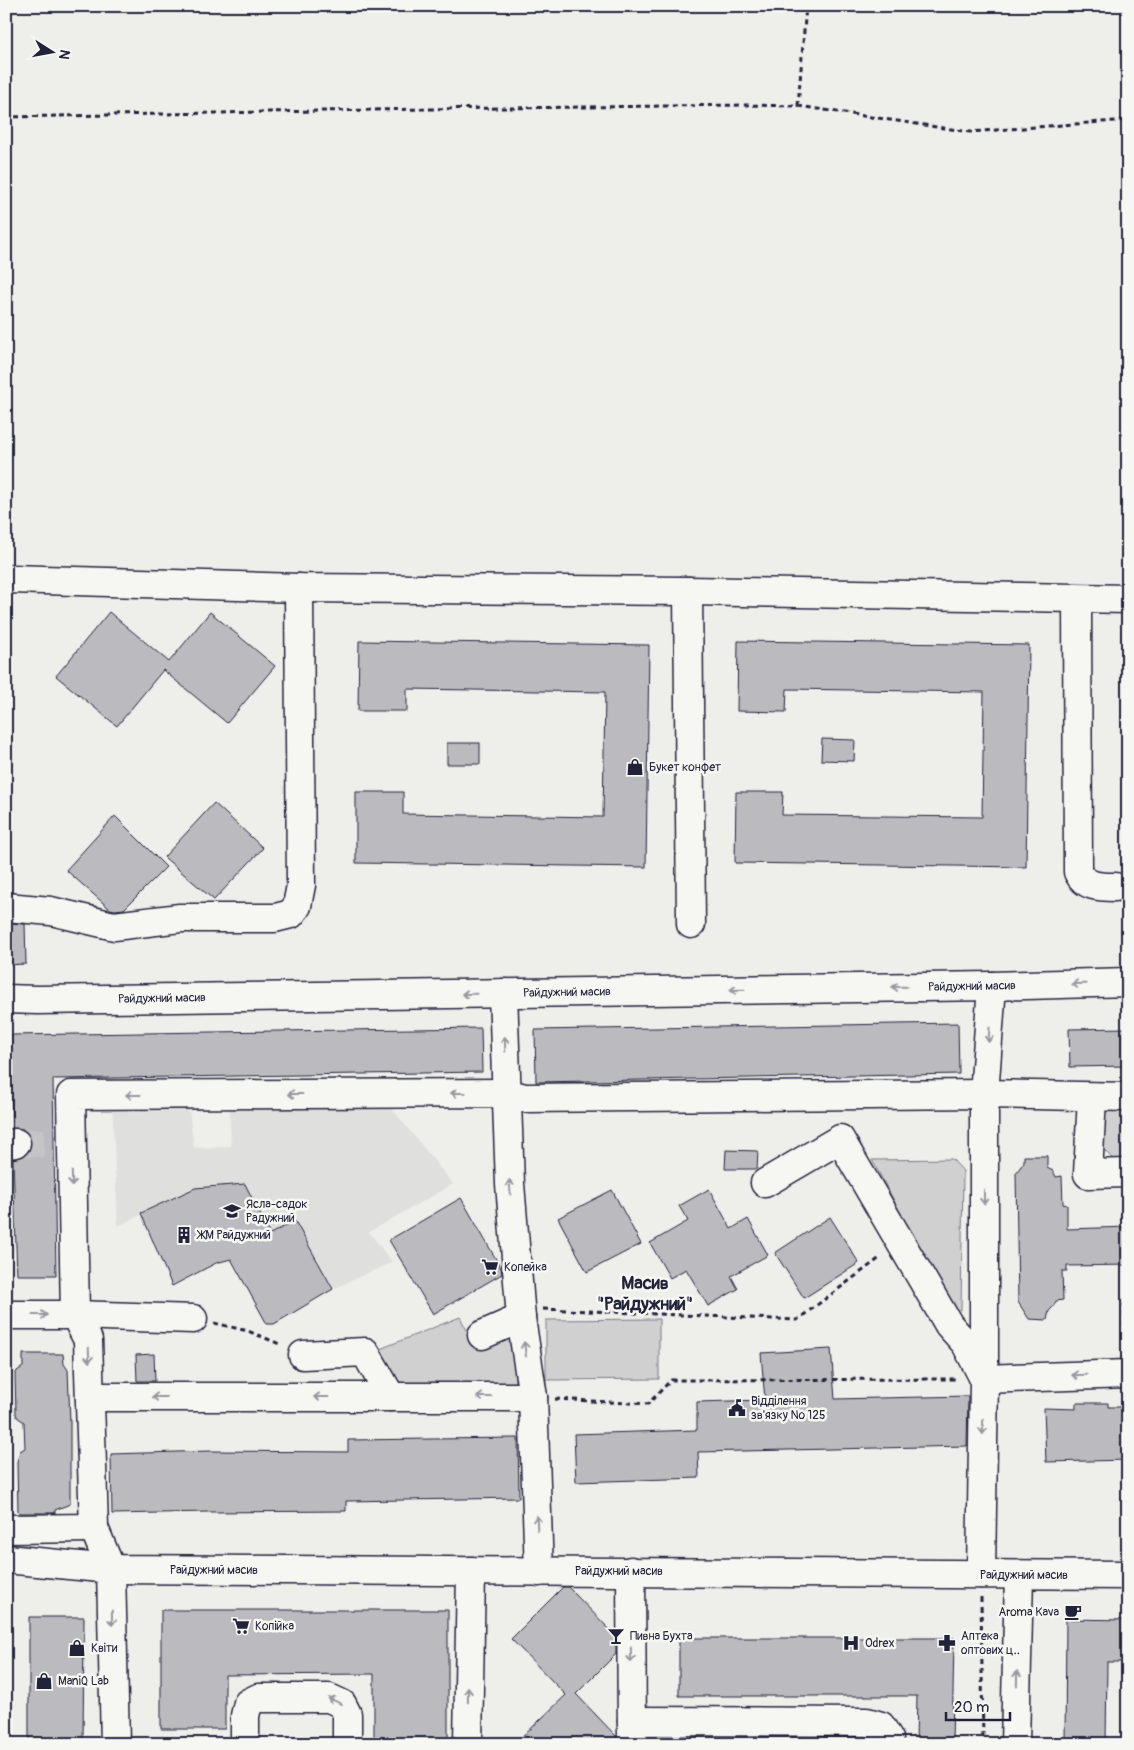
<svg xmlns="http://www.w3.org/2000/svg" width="1134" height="1750" viewBox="0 0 1134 1750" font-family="Pangolin,sans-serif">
	<rect width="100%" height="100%" fill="#eeeeeb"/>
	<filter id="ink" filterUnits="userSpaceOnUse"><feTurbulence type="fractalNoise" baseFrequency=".02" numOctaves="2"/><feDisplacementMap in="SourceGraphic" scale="10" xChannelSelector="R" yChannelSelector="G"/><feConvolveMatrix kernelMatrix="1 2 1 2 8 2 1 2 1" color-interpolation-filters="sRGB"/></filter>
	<g filter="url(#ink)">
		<path fill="#dfdfde" d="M112,1103H188L194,1148L231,1146L229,1103L389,1105L453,1184L369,1232L392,1262L333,1289L229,1256L221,1244L195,1188L118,1226Z"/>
		<g fill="#d0d0d1" stroke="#797986">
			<path d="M1128,1105V1160L1113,1159L1100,1146L1101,1118L1111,1106Z"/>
			<path d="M952,1159L963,1171L961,1310H953L872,1160Z"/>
			<path d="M460,1317L476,1348L514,1333L515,1389H397L375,1351Z"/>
			<path d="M659,1319V1379L546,1380V1320Z"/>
		</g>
		<g fill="#bbbbbf" stroke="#22223b">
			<path d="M109,612L169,662L210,612L275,666L227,723L163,670L117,726L56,676Z"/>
			<path d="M359,641L649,645L646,867L356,863V792H403V814L603,817L605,692L407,689V711H358Z"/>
			<path d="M738,641L1029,645L1026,867L735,863L736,792H783L782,815L982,817L984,692L787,689L786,712L737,711Z"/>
			<path d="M822,739L855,740L854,761L821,760Z"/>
			<rect x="447" y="743" width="33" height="21"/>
			<path d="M214,803L263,848L214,900L164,857Z"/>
			<path d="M115,816L166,867L124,909L115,910L110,909L66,870Z"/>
			<path d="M6,923L25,924L26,964L6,965Z"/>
			<path d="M958,1023L959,1074L536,1082L535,1030Z"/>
			<path d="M481,1028L482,1072L53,1079L56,1275H17L13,1159L25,1155L30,1149L32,1142L29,1134L23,1129L12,1128L9,1035Z"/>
			<path d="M1128,1028V1066L1070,1067L1069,1029Z"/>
			<path d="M726,1150L758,1151L757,1169H725Z"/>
			<path d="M1024,1156H1047V1168L1053,1171L1056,1177L1062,1176L1063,1204L1067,1205V1229L1128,1227V1265L1067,1266V1271H1062L1063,1300L1056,1301L1053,1307L1049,1311L1047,1320L1029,1319L1018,1302L1016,1173L1024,1162Z"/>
			<path d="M245,1184L270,1234L295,1221L333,1289L274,1324H267L231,1259L216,1263L172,1286L141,1213L195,1188Z"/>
			<path d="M709,1189L731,1229L748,1219L768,1255L731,1276L738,1289L708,1306L686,1269L670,1278L650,1243L688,1221L679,1206Z"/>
			<path d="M612,1190L641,1244L587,1272L558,1218Z"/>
			<path d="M461,1198L501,1268L502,1274L433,1314L389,1240Z"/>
			<path d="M830,1217L859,1263L804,1298L775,1253Z"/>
			<path d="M831,1349L835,1399L968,1396L967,1446L698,1452L699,1478L576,1482L574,1434L697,1430V1402L765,1400L761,1353Z"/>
			<path d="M23,1354H63L64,1364L68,1370L70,1422V1504L55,1510V1513H19L18,1511L17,1462L20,1451L25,1448L24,1422L17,1417L16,1413L15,1375L17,1371L23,1367Z"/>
			<path d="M154,1354L155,1381H137L136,1355Z"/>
			<path d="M1076,1403H1108V1407H1128V1460L1046,1462L1044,1408L1076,1409Z"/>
			<path d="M518,1438L519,1498L346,1501V1511L208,1512L112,1514L111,1454L210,1451L348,1452V1440Z"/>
			<path d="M563,1587H568L616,1636V1654L576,1694L616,1736V1744H515L566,1695L511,1639Z"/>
			<path d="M161,1610H448V1744H374V1674L225,1675V1729H161Z"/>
			<path d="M29,1617H84L83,1744H29Z"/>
			<path d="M1066,1619L1128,1620V1662H1107L1106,1744H1065Z"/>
			<path d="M679,1638H954L952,1744H916L917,1696H679Z"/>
		</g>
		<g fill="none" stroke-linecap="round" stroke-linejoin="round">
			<path stroke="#c5c5c8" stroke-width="28" stroke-dasharray="28 14" stroke-linecap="butt" d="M16,1143H54"/>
			<g stroke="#22223b" stroke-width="31">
				<g id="minor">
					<path d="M6,581L11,579L299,588L688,591L1128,599"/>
					<path d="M688,591L691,924"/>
					<path d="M1077,599L1078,872C1085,887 1100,887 1115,887"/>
					<path d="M6,907L51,911L114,926L180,918H275L291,914L297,906L301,885L299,588"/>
					<path d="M503,993L510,1184L521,1318L533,1397L539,1572"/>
					<path d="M6,999L37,1000L992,986L1128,982"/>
					<path d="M1092,1097L1088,1174L1128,1173"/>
					<path d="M6,1144L16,1143"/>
					<path d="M765,1183L840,1139L949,1325L966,1344L982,1375"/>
					<path d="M6,1315H75L193,1319"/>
					<path d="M482,1335L521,1318"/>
					<path d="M303,1355L365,1352L391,1397"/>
					<path d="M984,1379L1128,1374"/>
					<path d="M90,1397H533"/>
					<path d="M6,1529L94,1528"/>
					<path d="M6,1559L111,1569L1128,1575"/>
					<path d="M631,1571L632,1744"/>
					<path d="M981,1574L984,1379V1094L992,986"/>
					<path d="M632,1721L867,1722L881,1726L889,1739V1744"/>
					<path d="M115,1744L111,1569L94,1528L88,1340L75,1315L71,1095L506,1093L525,1098L984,1094L1128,1097"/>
					<path d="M245,1744V1716L248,1703L258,1698H329L342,1704L347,1714V1744"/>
					<path d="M468,1744L471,1571"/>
					<path d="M1015,1744L1019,1575"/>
				</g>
			</g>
			<g stroke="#22223b" stroke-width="3" stroke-dasharray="5 4" stroke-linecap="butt">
				<path d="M798,106L806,6"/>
				<path d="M6,117L425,109L746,105L798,106L970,132L1128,120"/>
				<path d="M1128,1296L1124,1300L1125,1333L1128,1335"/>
				<path d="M543,1309L797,1320L881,1257"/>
				<path d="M214,1323L248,1331L282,1345"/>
				<path d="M555,1399L648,1404L671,1380L956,1379"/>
				<path d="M981,1597L983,1744"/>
			</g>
			<use href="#minor" stroke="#f6f6f2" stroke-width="28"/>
		</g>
		<defs><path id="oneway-shaft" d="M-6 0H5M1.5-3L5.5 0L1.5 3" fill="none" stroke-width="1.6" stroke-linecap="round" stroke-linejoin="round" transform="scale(1.25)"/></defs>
		<g stroke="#9797a0">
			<use href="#oneway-shaft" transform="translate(1079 984) rotate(179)"/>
			<use href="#oneway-shaft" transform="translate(899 987) rotate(179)"/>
			<use href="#oneway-shaft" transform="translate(737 990) rotate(179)"/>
			<use href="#oneway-shaft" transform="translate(469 994) rotate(179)"/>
			<use href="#oneway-shaft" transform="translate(989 1035) rotate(94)"/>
			<use href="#oneway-shaft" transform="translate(505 1044) rotate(-92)"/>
			<use href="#oneway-shaft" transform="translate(458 1093) rotate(180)"/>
			<use href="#oneway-shaft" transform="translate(295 1094) rotate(180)"/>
			<use href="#oneway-shaft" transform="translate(133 1095) rotate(180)"/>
			<use href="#oneway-shaft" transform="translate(72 1179) rotate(89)"/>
			<use href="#oneway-shaft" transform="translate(510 1187) rotate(-94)"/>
			<use href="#oneway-shaft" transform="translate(984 1197) rotate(90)"/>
			<use href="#oneway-shaft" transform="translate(40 1315)"/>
			<use href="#oneway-shaft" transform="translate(525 1349) rotate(-98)"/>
			<use href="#oneway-shaft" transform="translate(89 1355) rotate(88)"/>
			<use href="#oneway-shaft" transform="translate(1079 1375) rotate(178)"/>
			<use href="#oneway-shaft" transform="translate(159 1397) rotate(-180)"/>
			<use href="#oneway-shaft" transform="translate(321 1397) rotate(-180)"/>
			<use href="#oneway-shaft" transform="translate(484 1397) rotate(-180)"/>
			<use href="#oneway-shaft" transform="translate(983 1427) rotate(91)"/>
			<use href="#oneway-shaft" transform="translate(537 1523) rotate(-92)"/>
			<use href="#oneway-shaft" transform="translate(112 1618) rotate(89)"/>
			<use href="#oneway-shaft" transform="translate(631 1655) rotate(89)"/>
			<use href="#oneway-shaft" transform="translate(1017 1678) rotate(-89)"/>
			<use href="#oneway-shaft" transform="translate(468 1695) rotate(-89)"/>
			<use href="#oneway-shaft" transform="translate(335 1701) rotate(-156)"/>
		</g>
	</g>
	<defs>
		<g id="shop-bare" transform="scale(1.35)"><path d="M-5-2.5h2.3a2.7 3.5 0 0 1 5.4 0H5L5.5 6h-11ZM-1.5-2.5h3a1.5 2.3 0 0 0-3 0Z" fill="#22223b" stroke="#f6f6f2" stroke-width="2.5" paint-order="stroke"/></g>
		<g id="school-bare" transform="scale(1.35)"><path d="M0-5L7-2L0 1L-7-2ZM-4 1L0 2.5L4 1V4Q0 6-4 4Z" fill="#22223b" stroke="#f6f6f2" stroke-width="2.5" paint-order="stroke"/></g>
		<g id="building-bare" transform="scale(1.35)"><path d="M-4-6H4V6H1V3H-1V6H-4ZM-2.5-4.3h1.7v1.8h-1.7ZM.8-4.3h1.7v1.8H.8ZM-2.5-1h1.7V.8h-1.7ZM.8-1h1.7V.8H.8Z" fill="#22223b" stroke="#f6f6f2" stroke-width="2.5" paint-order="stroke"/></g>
		<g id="supermarket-bare" transform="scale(1.35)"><path d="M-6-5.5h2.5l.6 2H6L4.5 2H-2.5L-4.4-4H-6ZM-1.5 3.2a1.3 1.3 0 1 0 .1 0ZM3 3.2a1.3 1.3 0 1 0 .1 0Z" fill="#22223b" stroke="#f6f6f2" stroke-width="2.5" paint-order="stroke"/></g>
		<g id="civic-bare" transform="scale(1.35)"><path d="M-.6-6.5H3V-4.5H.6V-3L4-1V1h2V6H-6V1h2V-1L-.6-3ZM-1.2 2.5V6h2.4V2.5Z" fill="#22223b" stroke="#f6f6f2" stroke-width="2.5" paint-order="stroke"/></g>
		<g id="cafe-bare" transform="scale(1.35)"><path d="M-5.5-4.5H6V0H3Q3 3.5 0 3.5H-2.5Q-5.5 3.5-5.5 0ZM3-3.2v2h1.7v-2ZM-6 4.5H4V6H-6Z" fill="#22223b" stroke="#f6f6f2" stroke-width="2.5" paint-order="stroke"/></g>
		<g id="bar-bare" transform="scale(1.35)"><path d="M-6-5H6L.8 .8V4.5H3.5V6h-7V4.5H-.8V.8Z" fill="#22223b" stroke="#f6f6f2" stroke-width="2.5" paint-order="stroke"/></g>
		<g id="hospital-bare" transform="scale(1.35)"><path d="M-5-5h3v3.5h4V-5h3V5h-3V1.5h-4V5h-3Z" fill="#22223b" stroke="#f6f6f2" stroke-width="2.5" paint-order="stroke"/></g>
		<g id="pharmacy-bare" transform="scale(1.35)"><path d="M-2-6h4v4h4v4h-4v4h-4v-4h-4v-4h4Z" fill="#22223b" stroke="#f6f6f2" stroke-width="2.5" paint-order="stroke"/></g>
	</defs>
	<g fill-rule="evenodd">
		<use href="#shop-bare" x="635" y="767"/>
		<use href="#school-bare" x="232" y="1211"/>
		<use href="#building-bare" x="184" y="1235"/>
		<use href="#supermarket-bare" x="490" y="1267"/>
		<use href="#civic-bare" x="737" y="1408"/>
		<use href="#cafe-bare" x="1073" y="1612"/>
		<use href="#supermarket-bare" x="241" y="1626"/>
		<use href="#bar-bare" x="616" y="1636"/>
		<use href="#hospital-bare" x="851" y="1643"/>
		<use href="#pharmacy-bare" x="947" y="1643"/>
		<use href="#shop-bare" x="77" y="1648"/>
		<use href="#shop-bare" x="44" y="1681"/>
	</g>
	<g text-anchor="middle" stroke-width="5" stroke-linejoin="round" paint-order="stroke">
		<g font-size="12" fill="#22223b" stroke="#f6f6f2" text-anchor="start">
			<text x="649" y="771">Букет конфет</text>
			<text x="246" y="1208">Ясла-садок<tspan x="246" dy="14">Радужний</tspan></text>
			<text x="198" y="1239">ЖМ Райдужний</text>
			<text x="504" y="1271">Копейка</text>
			<text x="751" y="1405">Відділення<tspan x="751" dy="14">зв'язку № 125</tspan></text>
			<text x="1059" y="1616" text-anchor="end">Aroma Kava</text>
			<text x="255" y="1630">Копійка</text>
			<text x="630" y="1640">Пивна Бухта</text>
			<text x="961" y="1640">Аптека<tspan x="961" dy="14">оптових ц‥</tspan></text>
			<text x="865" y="1647">Odrex</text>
			<text x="91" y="1652">Квіти</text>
			<text x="58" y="1685">ManiQ Lab</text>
		</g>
		<g font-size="12" fill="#22223b" stroke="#f6f6f2">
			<text transform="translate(972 986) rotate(-1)" y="4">Райдужний масив</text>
			<text transform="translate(567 992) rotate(-1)" y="4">Райдужний масив</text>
			<text transform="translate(162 998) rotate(-1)" y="4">Райдужний масив</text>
			<text x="214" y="1574">Райдужний масив</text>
			<text x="619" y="1575">Райдужний масив</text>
			<text x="1024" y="1579">Райдужний масив</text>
		</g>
		<g font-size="18" font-weight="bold" fill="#22223b" stroke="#f6f6f2">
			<text x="645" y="1289">Масив<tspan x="645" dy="21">"Райдужний"</tspan></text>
		</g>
	</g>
	<rect width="1134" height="1750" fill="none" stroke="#f6f6f2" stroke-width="25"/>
	<rect x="12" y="12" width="1109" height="1725" fill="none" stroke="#22223b" stroke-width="2" filter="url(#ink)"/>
	<g transform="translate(52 52) rotate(101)" stroke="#f6f6f2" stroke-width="4" paint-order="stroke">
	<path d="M0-4L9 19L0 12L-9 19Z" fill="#22223b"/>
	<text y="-8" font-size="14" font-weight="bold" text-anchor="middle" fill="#22223b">N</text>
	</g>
	<path d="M946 1712v8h64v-8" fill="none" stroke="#22223b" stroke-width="2.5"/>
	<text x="954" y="1712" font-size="15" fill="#22223b" stroke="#f6f6f2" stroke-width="4" paint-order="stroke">20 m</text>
</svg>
